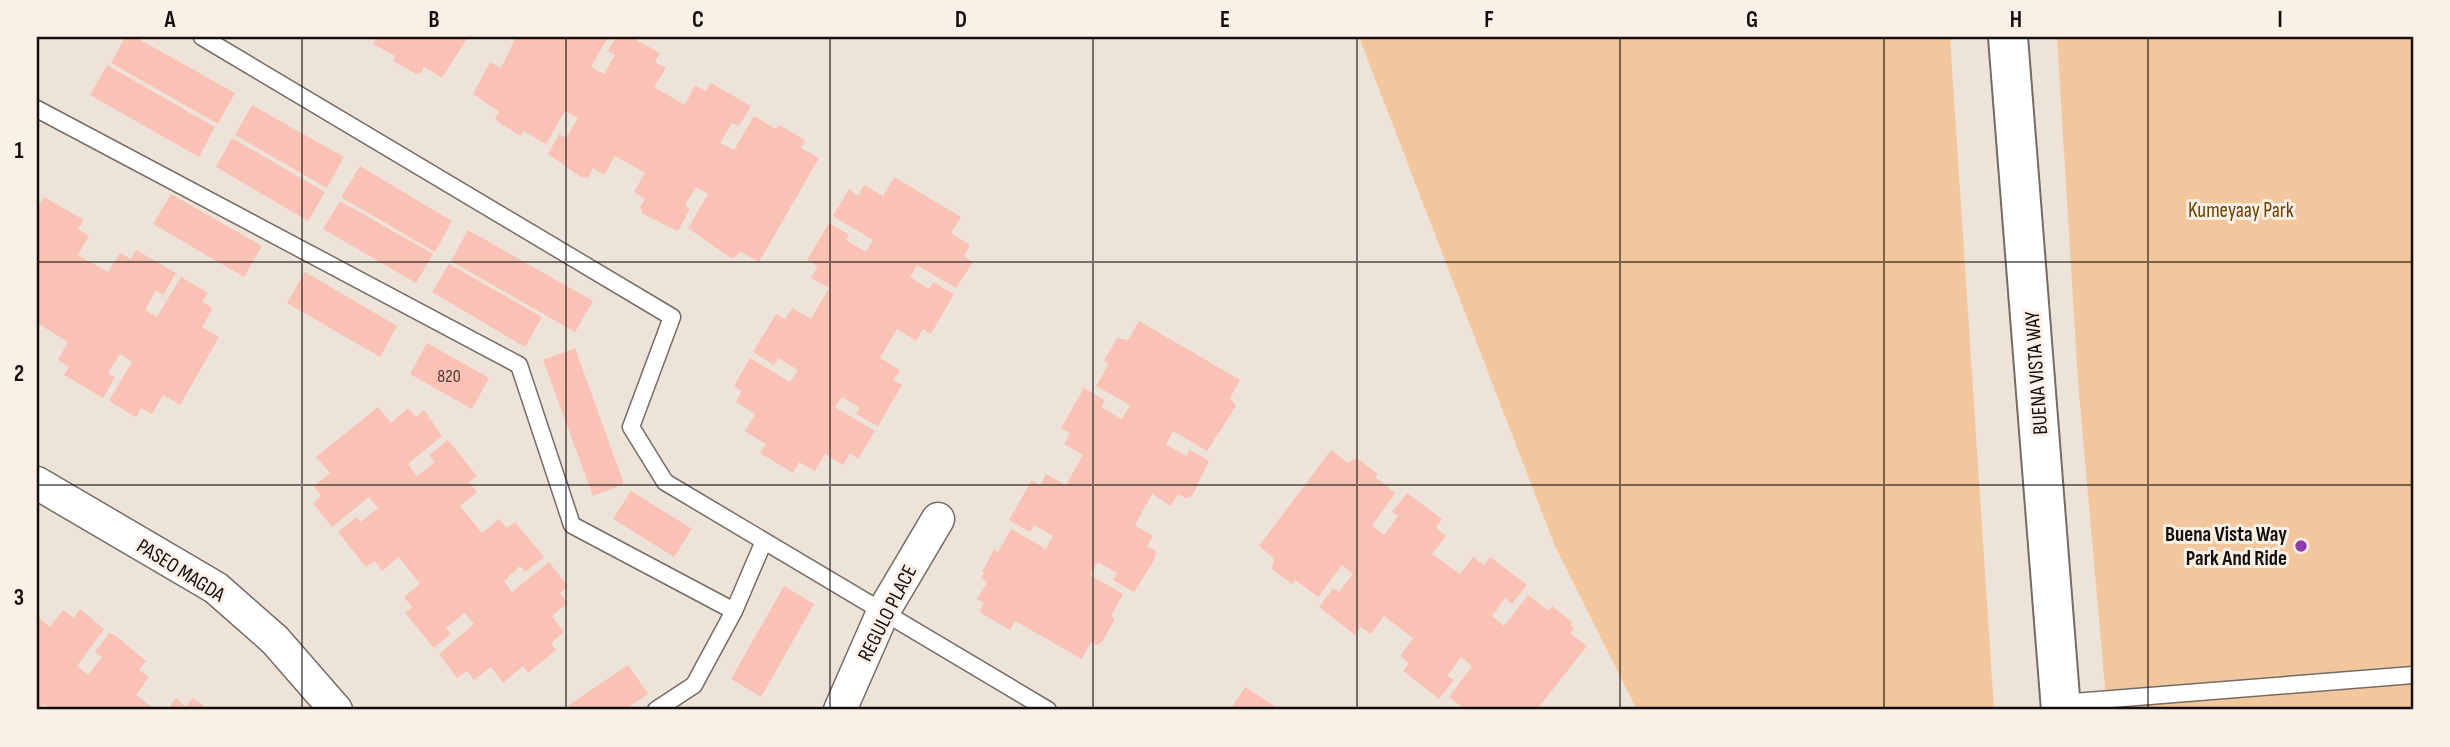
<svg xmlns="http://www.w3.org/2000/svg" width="2450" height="747" viewBox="0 0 2450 747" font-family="'Sofia Sans Condensed',sans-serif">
	<rect width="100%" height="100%" fill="#eee3d9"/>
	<g fill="#f3c79d">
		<path d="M1359,37H1950L1994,710H1637L1555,546Z"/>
		<path d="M2057,37H2413V710H2107L2078,381Z"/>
	</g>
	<g fill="#fac1b5">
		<path d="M125,37H135L235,93L218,124L111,63Z"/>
		<path d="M377,37H468L442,78L424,67L421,73L416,74L393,61L395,56L373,44Z"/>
		<path d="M516,37H608L591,67L604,74L615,55L608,51L616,37H631L660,53L655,62L666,68L654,87L685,105L695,85L706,91L711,83L751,106L739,126L732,123L720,143L734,150L754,116L776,129L779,125L805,140L801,148L819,158L759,262L741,252L732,259L688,228L708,194L696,187L685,205L690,209L678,231L643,214L640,207L645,199L634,192L645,173L615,156L604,175L593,168L588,178L579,176L548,154L559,134L566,138L578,118L565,111L546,144L523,131L521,136L499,123L495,118L499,112L473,94L490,62L501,68Z"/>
		<path d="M107,65L215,127L199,157L90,95Z"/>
		<path d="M252,105L344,157L327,188L235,135Z"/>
		<path d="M232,138L325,192L308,221L216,167Z"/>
		<path d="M360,166L452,221L435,252L341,197Z"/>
		<path d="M894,177L961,217L951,233L970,245L964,256L973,262L956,288L917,265L910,277L929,289L933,282L954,294L931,334L923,329L916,341L897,329L880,358L900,370L893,380L902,385L878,426L856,414L860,408L842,397L835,407L875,431L858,459L850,453L843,465L825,454L815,471L799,462L793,473L760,453L766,444L745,431L755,414L736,402L742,391L734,386L750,358L790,382L798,370L778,358L774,365L753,352L776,314L785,319L792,308L811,319L829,288L811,278L818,266L807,260L829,223L849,235L846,240L866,252L873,240L833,216L849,189L858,196L864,185L883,196Z"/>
		<path d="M171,194L262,246L244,277L153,224Z"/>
		<path d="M44,197L84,220L78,229L89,236L78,255L108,272L120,253L131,259L136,250L176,273L163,295L156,290L145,310L157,317L181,277L208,293L202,302L213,308L202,327L219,337L180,405L163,395L152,414L141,408L136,417L109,401L132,362L120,354L108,373L115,377L103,398L64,375L69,367L58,360L68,342L39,324L37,327V209Z"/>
		<path d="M340,201L433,254L416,283L323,229Z"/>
		<path d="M468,230L593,301L575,332L451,261Z"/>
		<path d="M449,264L542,317L525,347L432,292Z"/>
		<path d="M305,272L397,326L380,357L287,303Z"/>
		<path d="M1139,321L1240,380L1230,398L1236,406L1207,451L1173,431L1166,444L1186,456L1190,450L1209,461L1192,496L1186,498L1178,494L1171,506L1152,494L1135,525L1153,536L1147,546L1156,551L1154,561L1134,592L1113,580L1117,573L1098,562L1090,575L1123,594L1111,616L1115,619L1102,642L1097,645L1091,642L1082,659L1015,621L1010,630L979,612L984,603L977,599L987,582L981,578L984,573L982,572L994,550L998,552L1011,529L1046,549L1053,536L1034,525L1030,532L1009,520L1032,480L1040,485L1046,474L1066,485L1083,455L1064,444L1070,433L1061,428L1084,388L1105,400L1101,407L1122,419L1130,405L1096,386L1109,364L1104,361L1117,338L1128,340Z"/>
		<path d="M427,343L489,378L472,409L410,374Z"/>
		<path d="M575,348L624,484L593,496L543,360Z"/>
		<path d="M378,407L391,423L408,408L416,417L424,410L442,436L408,464L417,476L435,462L429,455L448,440L477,476L469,482L477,492L460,506L482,533L499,519L507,528L515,522L544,557L525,572L520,566L504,581L512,592L549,562L568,586L560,593L568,603L552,616L564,632L551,643L556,650L528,673L523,666L503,683L491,667L474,680L467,671L457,678L439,654L474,624L465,613L446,628L451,634L434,648L405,613L412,607L404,597L420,584L399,557L382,571L375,561L366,567L338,532L356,517L360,522L378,508L369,497L332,527L313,503L321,496L314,486L330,473L316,457Z"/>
		<path d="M1331,450L1348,463L1357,458L1378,474L1375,477L1395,493L1372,526L1384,535L1398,516L1392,512L1407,493L1442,519L1436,528L1446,536L1432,554L1460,574L1473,557L1484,565L1490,557L1527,585L1512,604L1505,598L1492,616L1504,626L1528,595L1549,611L1552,606L1572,622L1570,625L1574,628L1570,633L1587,646L1538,708L1541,710H1466L1449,697L1472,666L1461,657L1447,676L1454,680L1439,699L1403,671L1409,663L1400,656L1413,638L1384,616L1371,634L1361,627L1355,635L1319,607L1333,588L1339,592L1353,574L1342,565L1318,597L1295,580L1292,584L1272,569L1274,558L1259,546Z"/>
		<path d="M631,491L692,529L674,557L613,519Z"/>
		<path d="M784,586L814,604L761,697L731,679Z"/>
		<path d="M80,609L104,629L77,666L88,675L102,657L95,652L109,633L116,636L146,661L139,670L149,677L136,695L156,710H51L44,704L37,710V616L50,627L63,610L74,618Z"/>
		<path d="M628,665L648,694L624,710H573L569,705Z"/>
		<path d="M1245,687L1281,710H1230Z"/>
		<path d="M176,698L186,707L193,698L209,710H168Z"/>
	</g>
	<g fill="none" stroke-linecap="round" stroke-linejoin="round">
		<g stroke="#756c63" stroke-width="19">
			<g id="service">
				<path d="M202,37L672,317L631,427L665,482L1048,710"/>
				<path d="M37,109L519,365L572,525L734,611L764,541"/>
				<path d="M2061,703L2413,675"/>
				<path d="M656,710L694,685L734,611"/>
			</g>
		</g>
		<g stroke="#756c63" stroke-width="35">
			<g id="minor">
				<path d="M37,483L216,588L275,640L336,710"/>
				<path d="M840,710L883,612L938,519"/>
			</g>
		</g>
		<g stroke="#756c63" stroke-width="42">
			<path id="tertiary" d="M2008,37L2061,710"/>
		</g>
		<use href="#service" stroke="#fff" stroke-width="16"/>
		<use href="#minor" stroke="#fff" stroke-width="32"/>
		<use href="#tertiary" stroke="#fff" stroke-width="38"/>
	</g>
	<path fill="none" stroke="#120f0c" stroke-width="2" stroke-opacity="0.55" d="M302,37V710M566,37V710M830,37V710M1093,37V710M1357,37V710M1620,37V710M1884,37V710M2148,37V710M37,262H2413M37,485H2413"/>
	<circle fill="#913ba8" stroke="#fbf0e6" stroke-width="2.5" cx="2301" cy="546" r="7"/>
	<g text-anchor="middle" stroke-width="6" stroke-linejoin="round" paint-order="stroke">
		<g font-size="18" fill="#4c3c36">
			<text x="449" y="382">820</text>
		</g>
		<g font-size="21" fill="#6b3e00" stroke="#fbf0e6">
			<text x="2241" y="217">Kumeyaay Park</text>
		</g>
		<g font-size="21" fill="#120f0c" stroke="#fbf0e6">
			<text transform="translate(2036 373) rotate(-94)" y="7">BUENA VISTA WAY</text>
			<text transform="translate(181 570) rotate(32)" y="7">PASEO MAGDA</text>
			<text transform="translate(887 613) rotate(-63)" y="7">REGULO PLACE</text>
		</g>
		<g font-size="21" font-weight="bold" fill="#120f0c" stroke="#fbf0e6" text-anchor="end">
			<text x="2287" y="541">Buena Vista Way<tspan x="2287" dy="24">Park And Ride</tspan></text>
		</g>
	</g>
	<rect width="2450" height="747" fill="none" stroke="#fbf0e6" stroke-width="77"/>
	<rect x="38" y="38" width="2374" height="670" fill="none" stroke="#120f0c" stroke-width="2.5"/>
	<g font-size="23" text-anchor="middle" font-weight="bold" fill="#120f0c">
		<text x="170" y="27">A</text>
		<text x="434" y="27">B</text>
		<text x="698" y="27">C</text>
		<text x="961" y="27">D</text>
		<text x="1225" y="27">E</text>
		<text x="1489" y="27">F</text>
		<text x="1752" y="27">G</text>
		<text x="2016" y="27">H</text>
		<text x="2280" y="27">I</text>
		<text x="19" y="158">1</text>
		<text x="19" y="381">2</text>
		<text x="19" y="605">3</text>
	</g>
</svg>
